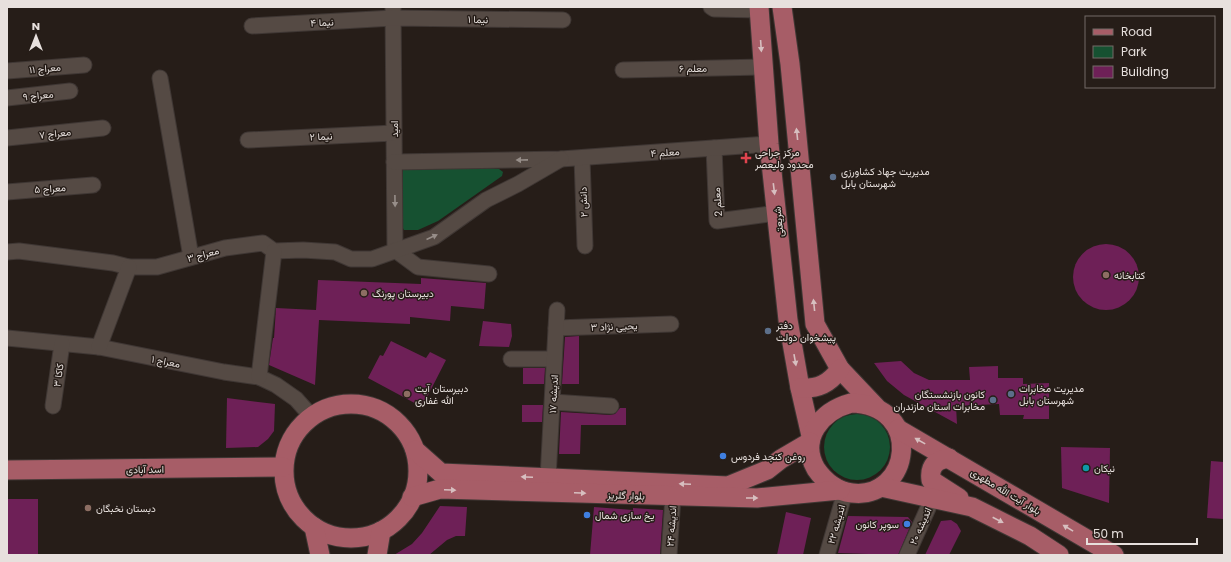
<svg xmlns="http://www.w3.org/2000/svg" width="1231" height="562" viewBox="0 0 1231 562" font-family="Poppins,Vazirmatn,sans-serif">
	<rect width="100%" height="100%" fill="#261d18"/>
	<g fill="#165131">
		<path d="M488,168L499,169L503,172L502,176L438,221L418,230H404L400,223L403,170Z"/>
		<circle cx="857" cy="447" r="33"/>
	</g>
	<g fill="#6e2057">
		<circle cx="1106" cy="277" r="33"/>
		<path d="M421,278L486,283L484,309L451,306L450,321L410,317V324L319,320L315,385L269,365L273,338H274L276,308L316,310L318,280L421,284Z"/>
		<path d="M483,321L511,324L512,336L509,347L479,346Z"/>
		<path d="M579,336V384H562L565,337Z"/>
		<path d="M391,341L426,358L430,352L446,360L422,407L368,378L380,355L383,356Z"/>
		<path d="M901,361L914,373L929,380H970L969,367L998,366V378H1023V384L1049,383V419H1023L1024,415H1000L999,404L956,406L957,424L904,395L887,381L874,363Z"/>
		<path d="M523,368H545L544,384H523Z"/>
		<path d="M227,398L275,404L274,431L268,439L258,447L226,448Z"/>
		<path d="M522,405H543L542,422H522Z"/>
		<path d="M620,408H626V425H581L580,454H559L561,412L610,415L615,414Z"/>
		<path d="M1061,447L1110,448L1109,503L1062,488Z"/>
		<path d="M1211,461L1224,462V519L1207,518Z"/>
		<rect x="7" y="499" width="31" height="56"/>
		<path d="M440,506L467,507L465,536H456L447,540L429,555H394L412,544L422,533Z"/>
		<path d="M594,507L633,510V508L663,510L660,555H590Z"/>
		<path d="M786,512L811,518L803,555H777Z"/>
		<path d="M848,516L908,517L912,522L898,555L838,553Z"/>
		<path d="M951,520L957,524L961,531L949,555H925L941,521Z"/>
	</g>
	<g fill="none" stroke-linecap="round" stroke-linejoin="round">
		<g stroke="#3f3734" stroke-width="17">
			<g id="minor">
				<path d="M393,7L395,250"/>
				<path d="M711,7L714,9L759,10"/>
				<path d="M252,26L393,18L563,20"/>
				<path d="M623,70L763,67"/>
				<path d="M7,71L84,65"/>
				<path d="M160,78L191,257"/>
				<path d="M7,98L70,91"/>
				<path d="M7,138L103,128"/>
				<path d="M248,140L394,133"/>
				<path d="M714,148L717,221L777,213"/>
				<path d="M582,158L585,246"/>
				<path d="M394,162L561,159L769,144"/>
				<path d="M7,192L93,185"/>
				<path d="M395,250L418,267L489,274"/>
				<path d="M7,252L19,251L113,263L129,267H157L225,248L263,243L274,251L303,250L335,252L351,259H372L434,237L486,200L518,184L561,159"/>
				<path d="M556,328L671,324"/>
				<path d="M7,338L99,347L224,372L259,377L276,385L296,399L312,417"/>
				<path d="M99,347L129,267"/>
				<path d="M511,359H554"/>
				<path d="M259,377L274,251"/>
				<path d="M553,402L611,406"/>
				<path d="M53,406L62,344"/>
				<path d="M548,478L557,310"/>
				<path d="M669,555L673,497"/>
				<path d="M827,555L845,492"/>
				<path d="M907,555L933,497"/>
			</g>
		</g>
		<g stroke="#3f3734" stroke-width="21">
			<g id="major">
				<path d="M759,7L769,144L788,320L800,388L811,436"/>
				<path d="M782,7L790,64L815,324L840,369L876,407"/>
				<path d="M800,388C818,389 829,384 840,369"/>
				<path d="M851,403C925,405 911,500 852,493C836,491 825,482 816,469C798,438 822,411 851,403Z"/>
				<circle cx="351" cy="471" r="67"/>
				<path d="M898,429L1114,555"/>
				<path d="M415,450L441,473L728,486L767,470L781,459L810,442"/>
				<path d="M949,458C937,460 929,465 931,480L959,498"/>
				<path d="M7,470L283,467"/>
				<path d="M881,487L972,507L1030,536L1059,555"/>
				<path d="M412,497L440,489L757,498L840,490"/>
				<path d="M314,527L320,555"/>
				<path d="M377,555L381,531"/>
			</g>
		</g>
		<use href="#minor" stroke="#554a44" stroke-width="15"/>
		<use href="#major" stroke="#a75d67" stroke-width="19"/>
	</g>
	<defs><path id="oneway-solid" d="M-6-.8H1V-3.2L6.5 0L1 3.2V.8H-6Z"/></defs>
	<g fill="#d7bfc0">
		<use href="#oneway-solid" transform="translate(761 46) rotate(86)"/>
		<use href="#oneway-solid" transform="translate(797 134) rotate(-96)"/>
		<use href="#oneway-solid" transform="translate(774 189) rotate(83)"/>
		<use href="#oneway-solid" transform="translate(814 305) rotate(-96)"/>
		<use href="#oneway-solid" transform="translate(795 360) rotate(80)"/>
		<use href="#oneway-solid" transform="translate(920 441) rotate(-151)"/>
		<use href="#oneway-solid" transform="translate(527 477) rotate(-178)"/>
		<use href="#oneway-solid" transform="translate(685 484) rotate(-177)"/>
		<use href="#oneway-solid" transform="translate(450 490) rotate(2)"/>
		<use href="#oneway-solid" transform="translate(580 493) rotate(2)"/>
		<use href="#oneway-solid" transform="translate(752 498)"/>
		<use href="#oneway-solid" transform="translate(998 520) rotate(27)"/>
		<use href="#oneway-solid" transform="translate(1068 528) rotate(-149)"/>
	</g>
	<g fill="#978e89">
		<use href="#oneway-solid" transform="translate(522 160) rotate(179)"/>
		<use href="#oneway-solid" transform="translate(395 201) rotate(89)"/>
		<use href="#oneway-solid" transform="translate(432 237) rotate(-24)"/>
	</g>
	<path fill="#e0444e" stroke="#261d18" stroke-width="1.5" d="M744 152h4v4h4v4h-4v4h-4v-4h-4v-4h4z"/>
	<g fill="#5c6f8a" stroke="#261d18" stroke-width="1.5">
		<circle cx="833" cy="177" r="4"/>
		<circle cx="768" cy="331" r="4"/>
		<circle cx="1011" cy="394" r="4"/>
		<circle cx="993" cy="400" r="4"/>
	</g>
	<g fill="#8d6e63" stroke="#261d18" stroke-width="1.5">
		<circle cx="1106" cy="275" r="4"/>
		<circle cx="364" cy="293" r="4"/>
		<circle cx="407" cy="394" r="4"/>
		<circle cx="88" cy="508" r="4"/>
	</g>
	<g fill="#3f7fe0" stroke="#261d18" stroke-width="1.5">
		<circle cx="723" cy="456" r="4"/>
		<circle cx="587" cy="515" r="4"/>
		<circle cx="907" cy="524" r="4"/>
	</g>
	<circle fill="#0f9aa8" stroke="#261d18" stroke-width="1.5" cx="1086" cy="468" r="4"/>
	<g text-anchor="middle" stroke-width="3" stroke-linejoin="round" paint-order="stroke">
		<g font-size="10" fill="#e7e0dd" stroke="#261d18">
			<text transform="translate(478 19) rotate(1)" y="4">نیما ۱</text>
			<text transform="translate(322 22) rotate(-3)" y="4">نیما ۴</text>
			<text transform="translate(45 68) rotate(-5)" y="4">معراج ۱۱</text>
			<text transform="translate(693 68) rotate(-1)" y="4">معلم ۶</text>
			<text transform="translate(38 95) rotate(-6)" y="4">معراج ۹</text>
			<text transform="translate(394 129) rotate(-90)" y="4">امید</text>
			<text transform="translate(55 133) rotate(-6)" y="4">معراج ۷</text>
			<text transform="translate(321 136) rotate(-3)" y="4">نیما ۲</text>
			<text transform="translate(665 152) rotate(-4)" y="4">معلم ۴</text>
			<text transform="translate(50 188) rotate(-4)" y="4">معراج ۵</text>
			<text transform="translate(583 202) rotate(-92)" y="4">دانش ۲</text>
			<text transform="translate(717 202) rotate(-94)" y="4">معلم 2</text>
			<text transform="translate(778 222) rotate(-96)" y="4">شریعتی</text>
			<text transform="translate(203 254) rotate(-15)" y="4">معراج ۳</text>
			<text transform="translate(614 326) rotate(-2)" y="4">یحیی نژاد ۳</text>
			<text transform="translate(166 361) rotate(11)" y="4">معراج ۱</text>
			<text transform="translate(58 375) rotate(-82)" y="4">کاکا ۳</text>
			<text transform="translate(553 394) rotate(-87)" y="4">اندیشه ۱۷</text>
			<text transform="translate(145 469) rotate(-1)" y="4">اسد آبادی</text>
			<text transform="translate(1006 491) rotate(31)" y="4">بلوار آیت الله مطهری</text>
			<text transform="translate(626 495) rotate(2)" y="4">بلوار گلریز</text>
			<text transform="translate(836 524) rotate(-74)" y="4">اندیشه ۲۲</text>
			<text transform="translate(671 526) rotate(-86)" y="4">اندیشه ۲۴</text>
			<text transform="translate(920 526) rotate(-66)" y="4">اندیشه ۲۰</text>
		</g>
		<g font-size="10" fill="#e7e0dd" stroke="#261d18" text-anchor="start">
			<text x="755" y="156">مرکز جراحی<tspan x="755" dy="12">محدود ولیعصر</tspan></text>
			<text x="841" y="175">مدیریت جهاد کشاورزی<tspan x="841" dy="12">شهرستان بابل</tspan></text>
			<text x="1114" y="279">کتابخانه</text>
			<text x="372" y="297">دبیرستان پورنگ</text>
			<text x="776" y="329">دفتر<tspan x="776" dy="12">پیشخوان دولت</tspan></text>
			<text x="415" y="392">دبیرستان آیت<tspan x="415" dy="12">الله غفاری</tspan></text>
			<text x="1019" y="392">مدیریت مخابرات<tspan x="1019" dy="12">شهرستان بابل</tspan></text>
			<text x="985" y="398" text-anchor="end">کانون بازنشستگان<tspan x="985" dy="12">مخابرات استان مازندران</tspan></text>
			<text x="731" y="460">روغن کنجد فردوس</text>
			<text x="1094" y="472">نیکان</text>
			<text x="96" y="512">دبستان نخبگان</text>
			<text x="595" y="519">یخ سازی شمال</text>
			<text x="899" y="528" text-anchor="end">سوپر کانون</text>
		</g>
	</g>
	<rect width="1231" height="562" fill="none" stroke="#e7e0dd" stroke-width="16"/>
	<rect x="1085" y="16" width="130" height="72" fill="#261d18" stroke="#736b67"/>
	<rect x="1093" y="29" width="20" height="6" fill="#a75d67" stroke="#736b67"/>
	<text x="1121" y="36" font-size="12" fill="#e7e0dd">Road</text>
	<rect x="1093" y="46" width="20" height="12" fill="#165131" stroke="#736b67"/>
	<text x="1121" y="56" font-size="12" fill="#e7e0dd">Park</text>
	<rect x="1093" y="66" width="20" height="12" fill="#6e2057" stroke="#736b67"/>
	<text x="1121" y="76" font-size="12" fill="#e7e0dd">Building</text>
	<g transform="translate(36 36)" stroke="#261d18" stroke-width="3" paint-order="stroke">
	<path d="M0-3L7 15L0 10L-7 15Z" fill="#e7e0dd"/>
	<text y="-6" font-size="11" font-weight="bold" text-anchor="middle" fill="#e7e0dd">N</text>
	</g>
	<path d="M1087 538v6h110v-6" fill="none" stroke="#e7e0dd" stroke-width="2"/>
	<text x="1093" y="538" font-size="12" fill="#e7e0dd" stroke="#261d18" stroke-width="3" paint-order="stroke">50 m</text>
</svg>
